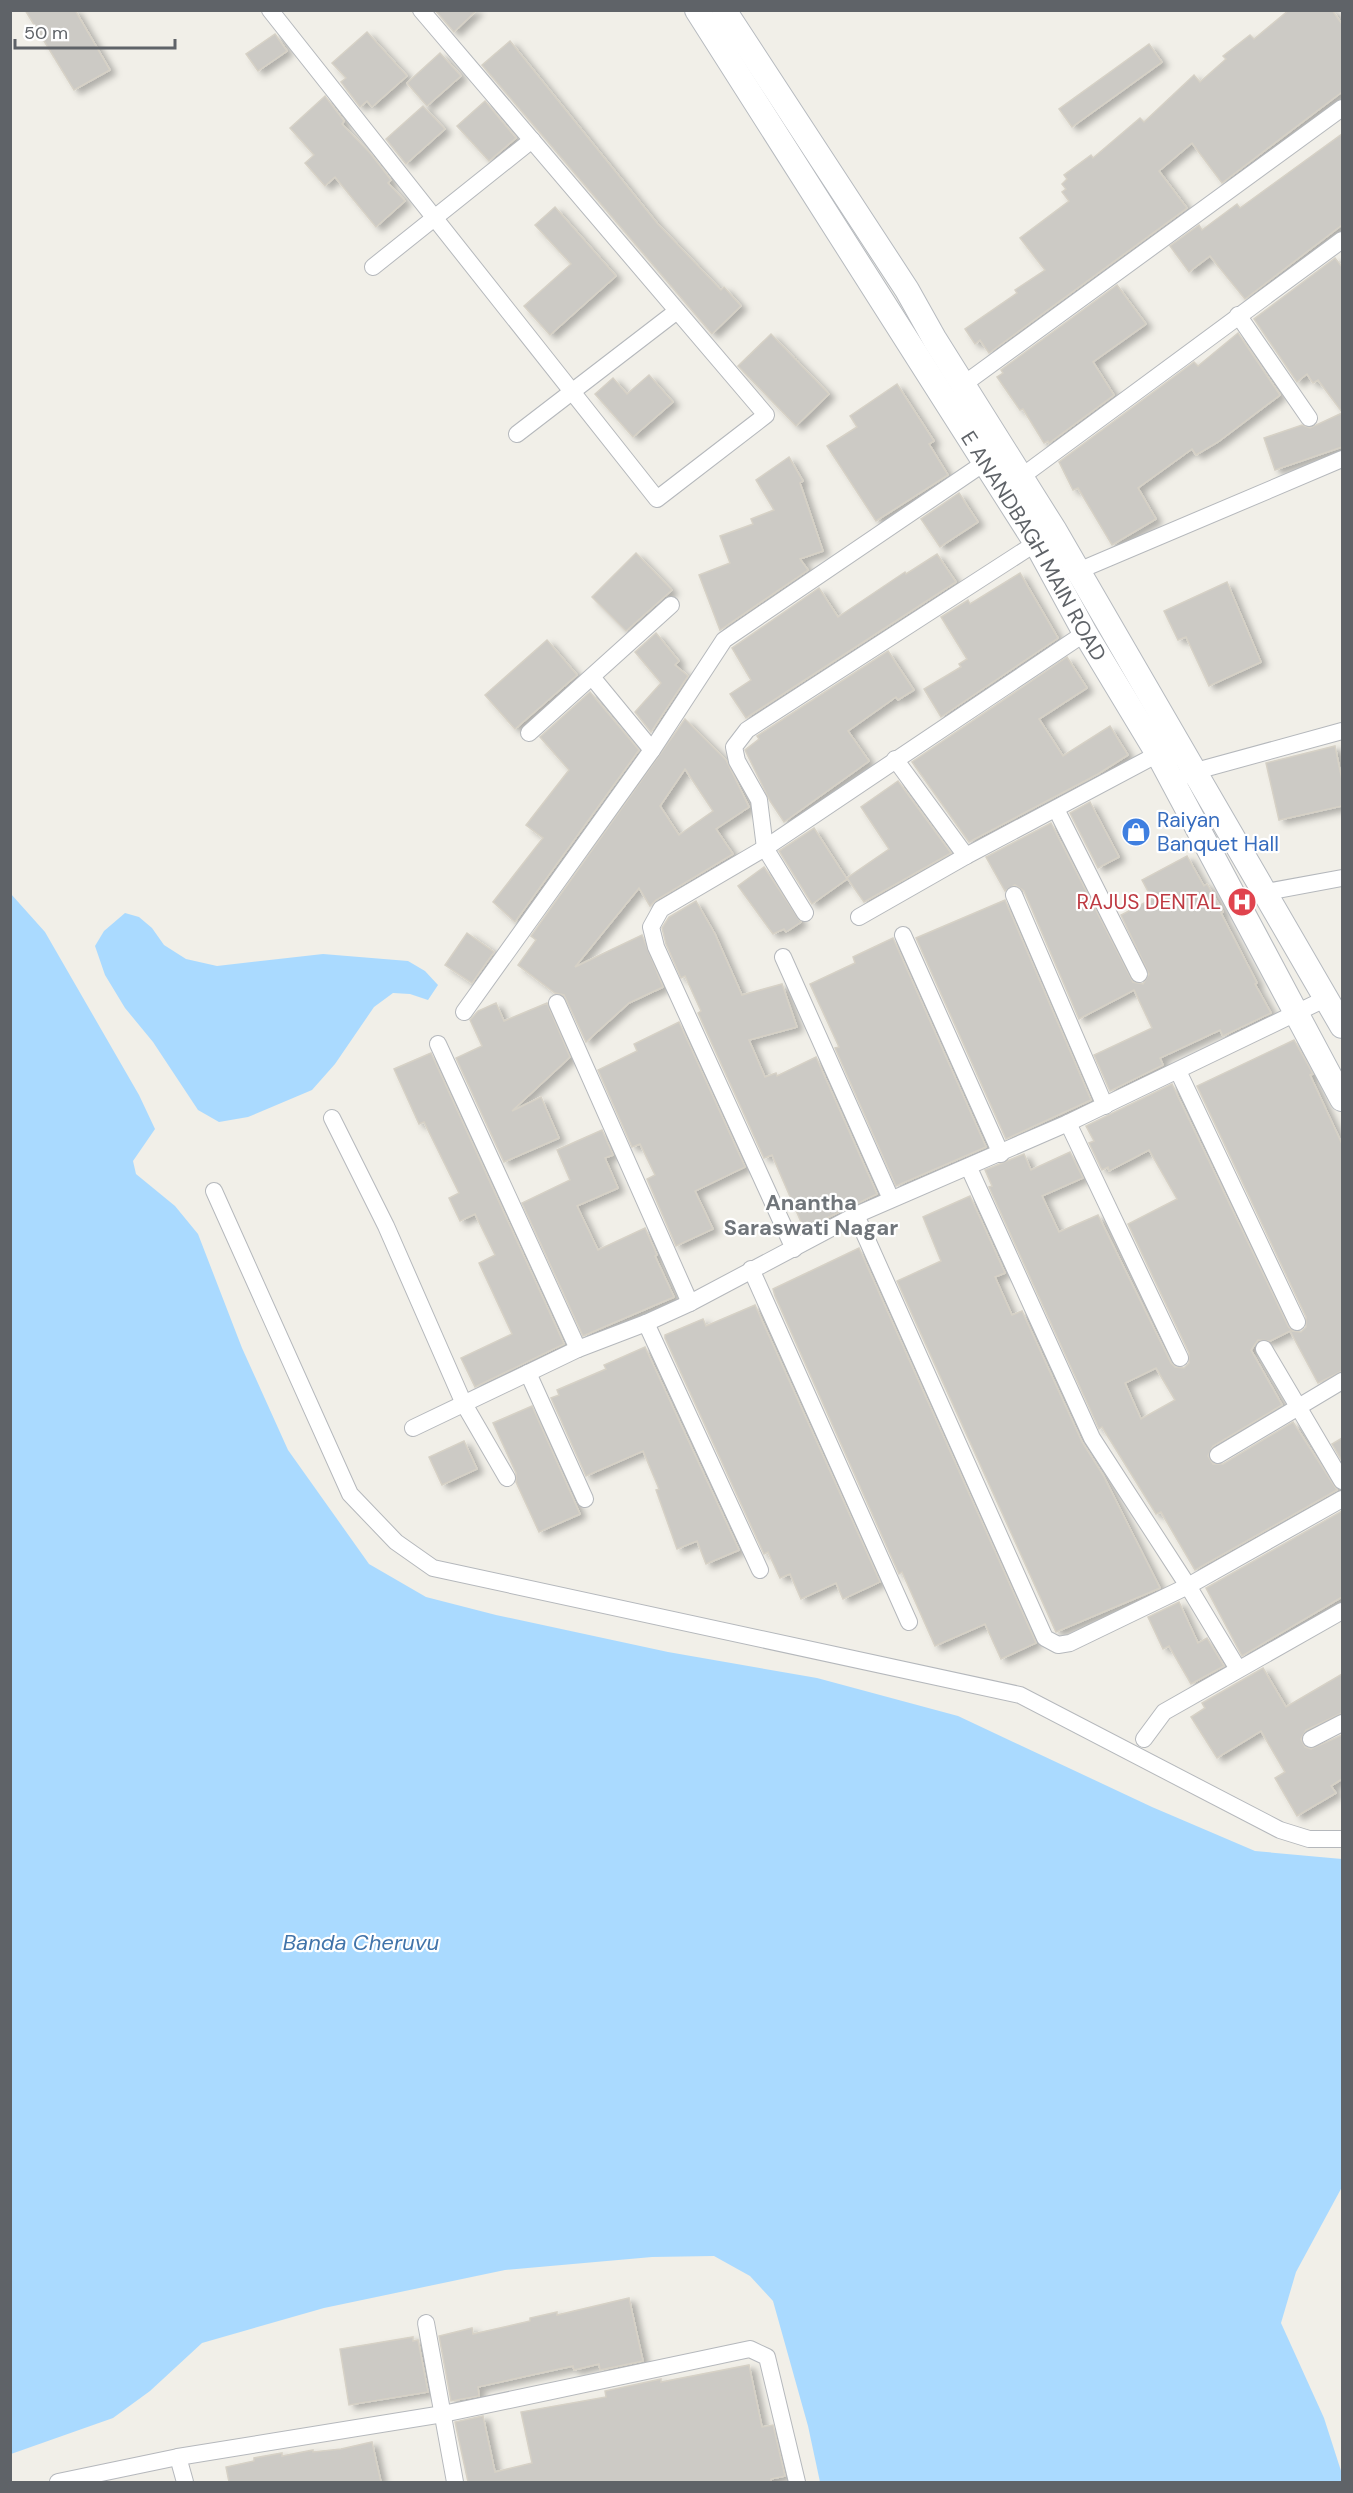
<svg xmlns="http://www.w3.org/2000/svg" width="1353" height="2493" viewBox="0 0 1353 2493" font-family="'DM Sans',sans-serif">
	<defs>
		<filter id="shadow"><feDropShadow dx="6" dy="4" stdDeviation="3" flood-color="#0004"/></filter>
	</defs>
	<rect width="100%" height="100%" fill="#f1efe8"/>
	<g fill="#aadaff">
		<path d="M11,894L45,932L139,1095L155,1129L133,1161L136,1174L175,1206L198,1234L242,1348L288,1450L369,1564L426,1597L496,1615L668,1652L817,1678L958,1716L1152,1807L1255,1851L1342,1859V2187L1296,2272L1281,2323L1324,2418L1342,2474V2482H820L808,2426L773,2301L750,2276L714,2256L652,2257L505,2270L324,2308L202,2343L150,2391L113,2418L11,2454Z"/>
		<path d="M125,913L139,917L152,928L164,945L186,959L217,966L323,954L408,961L425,971L438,985L428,1000L410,994L393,993L374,1007L335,1064L312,1090L248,1117L219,1122L198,1110L153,1042L125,1008L105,975L95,946L104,931Z"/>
	</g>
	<g fill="#cccac5" stroke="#d6d1c6" stroke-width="1.5" fill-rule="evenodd" filter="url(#shadow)">
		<path d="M25,10H75L110,70L74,90Z"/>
		<path d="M435,10H477L454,32Z"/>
		<path d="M1289,10H1332L1342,24V92L1222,183L1192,143L1159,171L1187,208L989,353L980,340L975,344L965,329L1017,293L1015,290L1045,270L1020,238L1069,201L1062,192L1066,189L1062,184L1067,179L1064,175L1091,155L1093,158L1140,118L1144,122L1194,75L1200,82L1226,59L1223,56L1250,35L1254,39Z"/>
		<path d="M367,32L407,76L372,107L367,101L360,107L341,82L346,78L332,63Z"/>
		<path d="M275,34L287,51L258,71L246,54Z"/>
		<path d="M510,41L657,223L721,290L724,287L741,306L712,334L482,65Z"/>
		<path d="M1149,44L1162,62L1072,127L1059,109Z"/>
		<path d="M440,53L461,76L427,106L407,83Z"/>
		<path d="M325,96L344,121L342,124L370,153L391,180L388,183L405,201L376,227L335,177L325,186L305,163L314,155L290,128Z"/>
		<path d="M485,101L516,138L489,161L457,126Z"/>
		<path d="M423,106L445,129L406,164L386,139Z"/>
		<path d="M1342,134V225L1245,299L1210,256L1189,272L1170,246L1199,225L1202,230L1237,204L1240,208Z"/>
		<path d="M555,207L616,276L550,335L524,306L571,264L535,225Z"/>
		<path d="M1335,258L1342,267V412L1318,380L1313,383L1307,374L1297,382L1254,319Z"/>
		<path d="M1117,285L1146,324L1093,362L1114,395L1049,443L1048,441L1044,443L1023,409L1020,410L997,377L1003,373L1001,370Z"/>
		<path d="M1238,333L1280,395L1218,442L1196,455L1192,449L1138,488L1156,519L1112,545L1078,488L1073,490L1059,462L1194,362L1198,366Z"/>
		<path d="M771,334L829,394L796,426L738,366Z"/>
		<path d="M649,375L673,402L633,437L595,394L613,378L627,394Z"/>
		<path d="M897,384L934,441L929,444L948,475L876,521L827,446L857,427L850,416Z"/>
		<path d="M1342,413V447L1275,470L1264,438L1302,425L1310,428Z"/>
		<path d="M789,457L803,481L800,483L823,551L800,559L808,570L720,630L699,575L730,563L720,536L753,524L751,519L774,510L756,480Z"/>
		<path d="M959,493L978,522L940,547L921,519Z"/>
		<path d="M636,553L672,590L626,631L592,597Z"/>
		<path d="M937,554L956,582L746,718L730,694L751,680L732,648L819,588L838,617L905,572L906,574Z"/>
		<path d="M1020,573L1058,638L941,717L924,689L961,667L959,664L967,659L941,617L968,600L970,604Z"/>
		<path d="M1227,582L1261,662L1209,686L1186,637L1178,640L1164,611Z"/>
		<path d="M656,633L679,661L675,665L688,676L651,732L635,712L661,683L635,652Z"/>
		<path d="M547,640L577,675L515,729L485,695Z"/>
		<path d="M888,651L914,690L898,700L896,697L848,731L869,761L784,822L770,801L745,750L759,739L757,736Z"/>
		<path d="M1067,657L1087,688L1039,719L1063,756L1110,726L1128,755L1098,774L969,842L912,762Z"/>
		<path d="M590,692L639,750L515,922L493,902L543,838L526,825L569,770L540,737Z"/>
		<path d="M685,719L726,760L749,807L716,829L733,854L656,900L650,906L639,888L575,967L642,935L663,987L629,1003L586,1042L564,995L555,993L518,965L536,940L531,936ZM685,769L713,811L679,835L660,806Z"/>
		<path d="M1335,746L1342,780V806L1279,820L1266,763Z"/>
		<path d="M898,781L951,853L864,902L847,878L889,849L861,807Z"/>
		<path d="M1090,802L1119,857L1098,868L1070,813Z"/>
		<path d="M1051,823L1133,982L1143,984L1149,974L1121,915L1152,899L1142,880L1187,856L1204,886L1207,884L1223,912L1221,913L1257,983L1255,984L1271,1013L1223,1036L1220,1030L1160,1058L1163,1065L1110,1091L1094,1055L1152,1028L1134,990L1079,1019L1024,891L1015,885L1005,891L986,857Z"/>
		<path d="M814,828L847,879L812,904L779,851Z"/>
		<path d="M764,867L801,922L786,932L784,929L773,934L738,886Z"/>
		<path d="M1005,900L1091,1100L1006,1139L916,938Z"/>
		<path d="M696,901L715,934L742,995L782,984L797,1027L749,1040L765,1077L776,1073L777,1076L816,1057L877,1194L804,1229L772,1155L764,1158L698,1013L701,1011L685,976L681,978L666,944L662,928L669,917Z"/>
		<path d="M467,933L494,952L472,983L445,965Z"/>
		<path d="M893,938L986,1147L896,1186L835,1048L839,1047L810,984L855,963L853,957Z"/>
		<path d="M496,1003L504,1021L547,1003L570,1057L512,1111L541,1097L559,1138L504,1162L456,1058L482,1046L470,1020L478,1011Z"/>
		<path d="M679,1022L745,1167L695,1191L713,1229L676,1246L647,1179L655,1175L640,1144L632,1147L598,1070L637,1051L634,1044Z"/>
		<path d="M1294,1040L1313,1074L1310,1075L1342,1144V1371L1318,1383L1290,1331L1270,1341L1258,1340L1251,1350L1282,1405L1213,1446L1208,1456L1213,1464H1223L1293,1422L1337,1490L1195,1570L1161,1512L1156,1514L1102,1427L1099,1429L989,1187L992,1186L985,1170L1024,1154L1031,1170L1070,1152L1083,1178L1042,1196L1059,1232L1098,1215L1171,1363L1175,1367L1184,1368L1189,1363V1353L1128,1224L1177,1199L1149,1150L1109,1171L1108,1167L1102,1170L1089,1143L1094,1141L1086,1126L1172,1084L1288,1326L1292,1331L1301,1332L1306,1327V1317L1197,1086ZM1156,1368L1175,1400L1141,1419L1125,1383Z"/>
		<path d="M431,1053L564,1344L475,1387L461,1358L512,1334L479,1263L495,1255L475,1214L460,1221L449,1198L459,1193L424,1122L419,1124L394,1069Z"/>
		<path d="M602,1130L613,1155L605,1158L618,1188L577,1206L598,1250L645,1228L657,1255L655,1256L674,1297L583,1336L522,1203L570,1180L557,1150Z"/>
		<path d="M970,1196L1005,1273L995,1277L1012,1315L1022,1311L1082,1442L1103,1475L1160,1588L1056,1632L897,1281L941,1261L923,1217Z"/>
		<path d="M859,1248L1036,1643L1001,1659L985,1624L935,1646L902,1572L899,1574L775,1296L773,1289Z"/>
		<path d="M755,1305L880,1582L843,1599L836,1583L801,1599L790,1574L780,1578L768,1552L764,1554L665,1338V1335L703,1319L706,1326Z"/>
		<path d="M645,1347L739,1550L706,1564L697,1541L677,1549L656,1490L659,1489L643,1451L586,1476L551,1398L559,1395L557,1390L606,1369L604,1365Z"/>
		<path d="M532,1406L580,1514L539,1532L516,1482V1473L493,1423Z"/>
		<path d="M1342,1438V1461L1332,1444Z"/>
		<path d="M464,1441L477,1469L442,1485L429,1457Z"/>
		<path d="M1342,1511V1597L1242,1656L1206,1588Z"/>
		<path d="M1179,1602L1198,1643L1207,1638L1224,1666L1191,1684L1169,1646L1163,1649L1148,1617Z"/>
		<path d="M1263,1668L1286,1707L1342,1674V1713L1306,1730L1301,1739L1305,1747L1311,1749L1342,1735V1779L1331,1786L1336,1793L1297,1816L1275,1778L1285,1772L1261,1731L1217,1758L1191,1717L1205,1708L1202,1703Z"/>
		<path d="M629,2298L643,2361L600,2370L599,2364L574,2370L573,2366L527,2376L478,2387L479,2396L451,2401L439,2336L472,2328L473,2334L530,2321V2318L557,2312V2315Z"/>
		<path d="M413,2337V2341L418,2340L428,2392L349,2405L340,2349Z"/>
		<path d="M749,2365L762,2427L773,2425L785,2476L771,2479V2482H468L455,2422L483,2416L495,2472L532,2463L521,2412L606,2397L605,2391L661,2379V2382Z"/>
		<path d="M372,2442L381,2482H229L226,2467L254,2461V2458L282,2453V2456L313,2450V2452L341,2449Z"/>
	</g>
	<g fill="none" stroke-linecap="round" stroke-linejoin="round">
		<g stroke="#b5b8bc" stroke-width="18">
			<g id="street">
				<path d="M270,10L657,499L766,415L421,10"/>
				<path d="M373,267L532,140"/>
				<path d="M1238,315L1309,418"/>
				<path d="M964,384L1342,108"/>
				<path d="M517,434L677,311"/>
				<path d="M1021,477L1342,240"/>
				<path d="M1078,571L1342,459"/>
				<path d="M592,677L652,750"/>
				<path d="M529,733L671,605"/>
				<path d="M895,759L966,856"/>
				<path d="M1185,776L1196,771L1342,731"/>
				<path d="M1056,809L1139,974"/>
				<path d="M1266,892L1342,878"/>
				<path d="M1014,895L1105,1106"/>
				<path d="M805,913L765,848L759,800L737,761L734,747L747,730L1036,543"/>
				<path d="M859,917L966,856L1158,754"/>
				<path d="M903,935L1001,1154"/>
				<path d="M783,957L891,1199"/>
				<path d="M557,1003L690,1303"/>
				<path d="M464,1012L652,750L724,640L993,457"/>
				<path d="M438,1044L578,1349"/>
				<path d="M1178,1071L1297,1322"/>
				<path d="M332,1118L386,1226L464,1404L507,1478"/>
				<path d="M1068,1123L1180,1358"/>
				<path d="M969,1168L1092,1438L1188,1586L1238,1669"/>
				<path d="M214,1191L350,1494L396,1542L433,1568L1020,1695L1280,1830L1309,1839H1342"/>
				<path d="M856,1215L1045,1638L1058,1645L1070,1643L1188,1586L1342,1499"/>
				<path d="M794,1249L656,947L651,927L661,909L765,848L1085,633"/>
				<path d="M751,1269L909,1622"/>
				<path d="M646,1323L760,1570"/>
				<path d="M1264,1349L1342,1481"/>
				<path d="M528,1373L585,1499"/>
				<path d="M413,1428L578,1349L646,1323L690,1303L856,1215L1068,1123L1327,998"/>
				<path d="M1218,1455L1342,1381"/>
				<path d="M1144,1739L1164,1712L1342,1611"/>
				<path d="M1311,1739L1342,1723"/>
				<path d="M426,2323L455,2482"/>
				<path d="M178,2457L185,2482"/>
				<path d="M58,2482L178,2457L443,2414L750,2349L767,2357L797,2482"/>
			</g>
		</g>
		<g stroke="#b6babf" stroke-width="26">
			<g id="secondary">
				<path id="s1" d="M697,10L1036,543L1085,633L1158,754L1342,1099"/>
				<path d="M724,10L907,290L935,340L1055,531L1342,1026"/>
			</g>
		</g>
		<use href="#street" stroke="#fff" stroke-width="16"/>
		<use href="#secondary" stroke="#fff" stroke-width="24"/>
	</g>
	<defs>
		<g id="shop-disc" transform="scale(1.5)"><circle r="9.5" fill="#3f7fe0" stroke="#fff"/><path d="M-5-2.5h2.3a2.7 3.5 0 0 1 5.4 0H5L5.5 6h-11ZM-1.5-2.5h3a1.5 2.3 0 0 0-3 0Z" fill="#fff"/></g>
		<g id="hospital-disc" transform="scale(1.5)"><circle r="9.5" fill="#e0444e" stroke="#fff"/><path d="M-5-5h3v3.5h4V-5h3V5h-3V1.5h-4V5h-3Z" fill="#fff"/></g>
	</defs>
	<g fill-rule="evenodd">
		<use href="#shop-disc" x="1136" y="832"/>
		<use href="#hospital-disc" x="1242" y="902"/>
	</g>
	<g text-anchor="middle" stroke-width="4.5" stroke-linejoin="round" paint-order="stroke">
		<g font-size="21" fill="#5f6368" stroke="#fff">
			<text dy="7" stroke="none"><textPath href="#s1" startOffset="633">E ANANDBAGH MAIN ROAD</textPath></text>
		</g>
		<g font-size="21" fill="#366cbe" stroke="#fff" text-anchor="start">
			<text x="1157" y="827">Raiyan<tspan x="1157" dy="24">Banquet Hall</tspan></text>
		</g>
		<g font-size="21" fill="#be3a42" stroke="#fff" text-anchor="end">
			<text x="1221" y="909">RAJUS DENTAL</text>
		</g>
		<g font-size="22" font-weight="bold" fill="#70757a" stroke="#fff">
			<text x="811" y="1210">Anantha<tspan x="811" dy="25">Saraswati Nagar</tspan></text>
		</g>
		<g font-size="22" font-style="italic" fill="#4174aa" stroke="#fff">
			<text x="361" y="1950">Banda Cheruvu</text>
		</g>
	</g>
	<rect width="1353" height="2493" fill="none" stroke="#5f6368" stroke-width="24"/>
	<path d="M15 39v9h160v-9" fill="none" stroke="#5f6368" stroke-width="3"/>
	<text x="24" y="39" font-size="18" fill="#5f6368" stroke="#ffffff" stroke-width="4.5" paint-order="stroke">50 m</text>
</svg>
